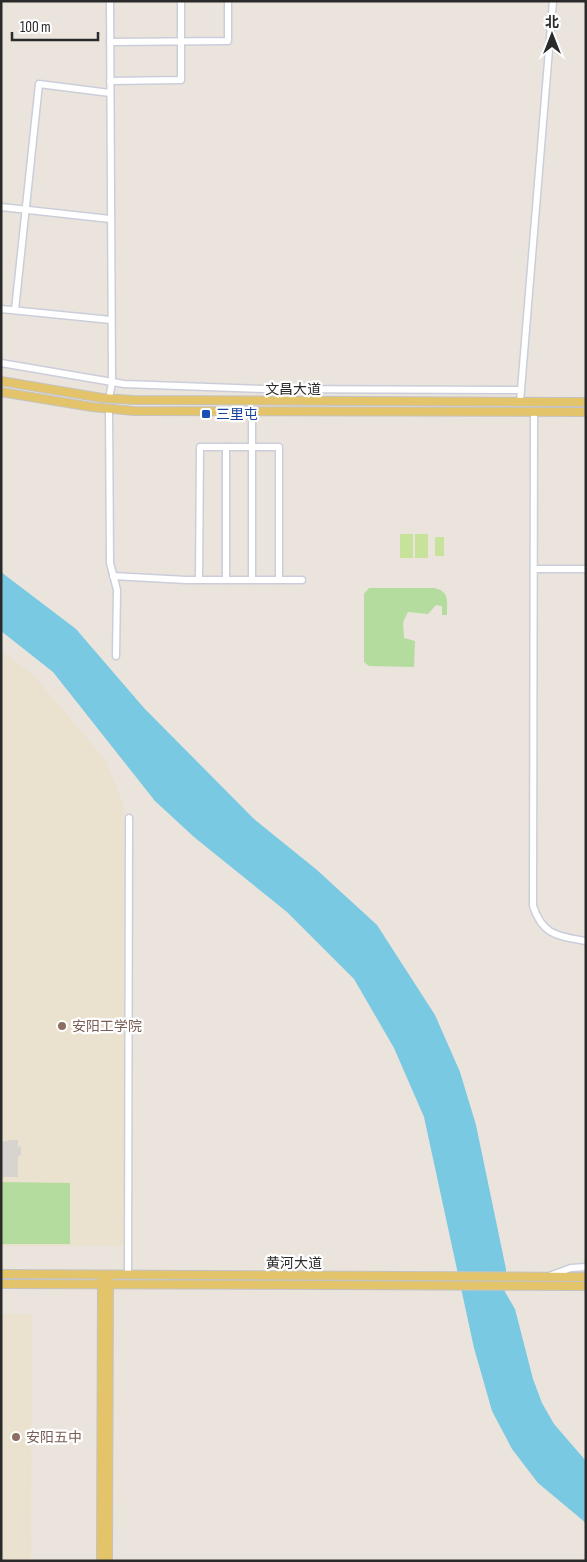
<svg xmlns="http://www.w3.org/2000/svg" width="587" height="1562" viewBox="0 0 587 1562" font-family="'Sofia Sans Condensed','Noto Sans SC',sans-serif">
	<rect width="100%" height="100%" fill="#eae4dd"/>
	<g fill="#eae1ce">
		<path d="M1,650L33,675L106,761L124,806V1246H1Z"/>
		<path d="M1,1314H32L31,1561H1Z"/>
	</g>
	<g fill="#b5dc9f">
		<path d="M369,588H434C450,591 447,602 447,615H442V606L436,605L428,614L408,612L403,622L404,638L415,641L414,667L369,666L364,662V594Z"/>
		<path d="M1,1182L70,1183V1244H1Z"/>
	</g>
	<g fill="#c6e29b">
		<rect x="400" y="534" width="13" height="24"/>
		<rect x="415" y="534" width="13" height="24"/>
		<rect x="435" y="537" width="9" height="19"/>
	</g>
	<path fill="#d7d4cf" d="M11,1140H18V1146L21,1147V1155L18,1156V1177H1V1142Z"/>
	<path fill="#7ac9e2" d="M1,572L76,629L144,708L254,819L317,870L377,925L435,1015L460,1072L476,1125L506,1269L505,1292L515,1309L533,1379L542,1403L554,1424L586,1461V1523L538,1483L512,1449L492,1411L474,1348L424,1117L394,1048L354,979L287,912L194,837L155,801L53,672L1,631Z"/>
	<g fill="none" stroke-linecap="round" stroke-linejoin="round">
		<g stroke="#cbceda" stroke-width="9">
			<g id="minor">
				<path d="M110,42L228,41V1"/>
				<path d="M110,81L181,80V1"/>
				<path d="M1,207L110,219"/>
				<path d="M1,309L111,320"/>
				<path d="M15,310L39,84L110,93"/>
				<path d="M1,363L124,384L263,389L521,390"/>
				<path d="M109,399L112,382L110,1"/>
				<path d="M520,402L553,1"/>
				<path d="M109,409L110,563L117,590L116,656"/>
				<path d="M534,412L533,906C543,936 558,936 586,941"/>
				<path d="M534,569H586"/>
				<path d="M113,576L186,580H302"/>
				<path d="M199,580L200,447H279V580"/>
				<path d="M226,580V447"/>
				<path d="M252,580V412"/>
				<path d="M128,1275L129,818"/>
				<path d="M549,1276L571,1268L586,1267"/>
			</g>
		</g>
		<g stroke="#c3c3c3" stroke-width="10">
			<g id="major">
				<path d="M1,381L102,398L134,400L586,402"/>
				<path d="M1,392L92,407L134,411L586,412"/>
				<path d="M1,1274L586,1277"/>
				<path d="M1,1284L586,1286"/>
				<path d="M101,1561L102,1279"/>
				<path d="M108,1561L109,1280"/>
			</g>
		</g>
		<use href="#minor" stroke="#fff" stroke-width="6"/>
		<use href="#major" stroke="#e3c46a" stroke-width="8"/>
	</g>
	<rect fill="#1a4fb4" stroke="#fff" stroke-width="2" x="201" y="409" width="10" height="10" rx="2.5"/>
	<g fill="#8d6e63" stroke="#fff" stroke-width="2">
		<circle cx="62" cy="1026" r="5"/>
		<circle cx="16" cy="1437" r="5"/>
	</g>
	<g text-anchor="middle" stroke-width="4.5" stroke-linejoin="round" paint-order="stroke">
		<g font-size="14" fill="#2a2a2a" stroke="#fff">
			<text x="293" y="394">文昌大道</text>
			<text x="294" y="1268">黄河大道</text>
		</g>
		<g font-size="14" fill="#164399" stroke="#fff" text-anchor="start">
			<text x="216" y="419">三里屯</text>
		</g>
		<g font-size="14" fill="#785e54" stroke="#fff" text-anchor="start">
			<text x="72" y="1031">安阳工学院</text>
			<text x="26" y="1442">安阳五中</text>
		</g>
	</g>
	<rect width="587" height="1562" fill="none" stroke="#2a2a2a" stroke-width="5"/>
	<g transform="translate(552 35)" stroke="#ffffff" stroke-width="4" paint-order="stroke">
	<path d="M0-4L9 19L0 12L-9 19Z" fill="#2a2a2a"/>
	<text y="-8" font-size="14" font-weight="bold" text-anchor="middle" fill="#2a2a2a">北</text>
	</g>
	<path d="M12 32v8h86v-8" fill="none" stroke="#2a2a2a" stroke-width="2.5"/>
	<text x="20" y="32" font-size="15" fill="#2a2a2a" stroke="#ffffff" stroke-width="4" paint-order="stroke">100 m</text>
</svg>
